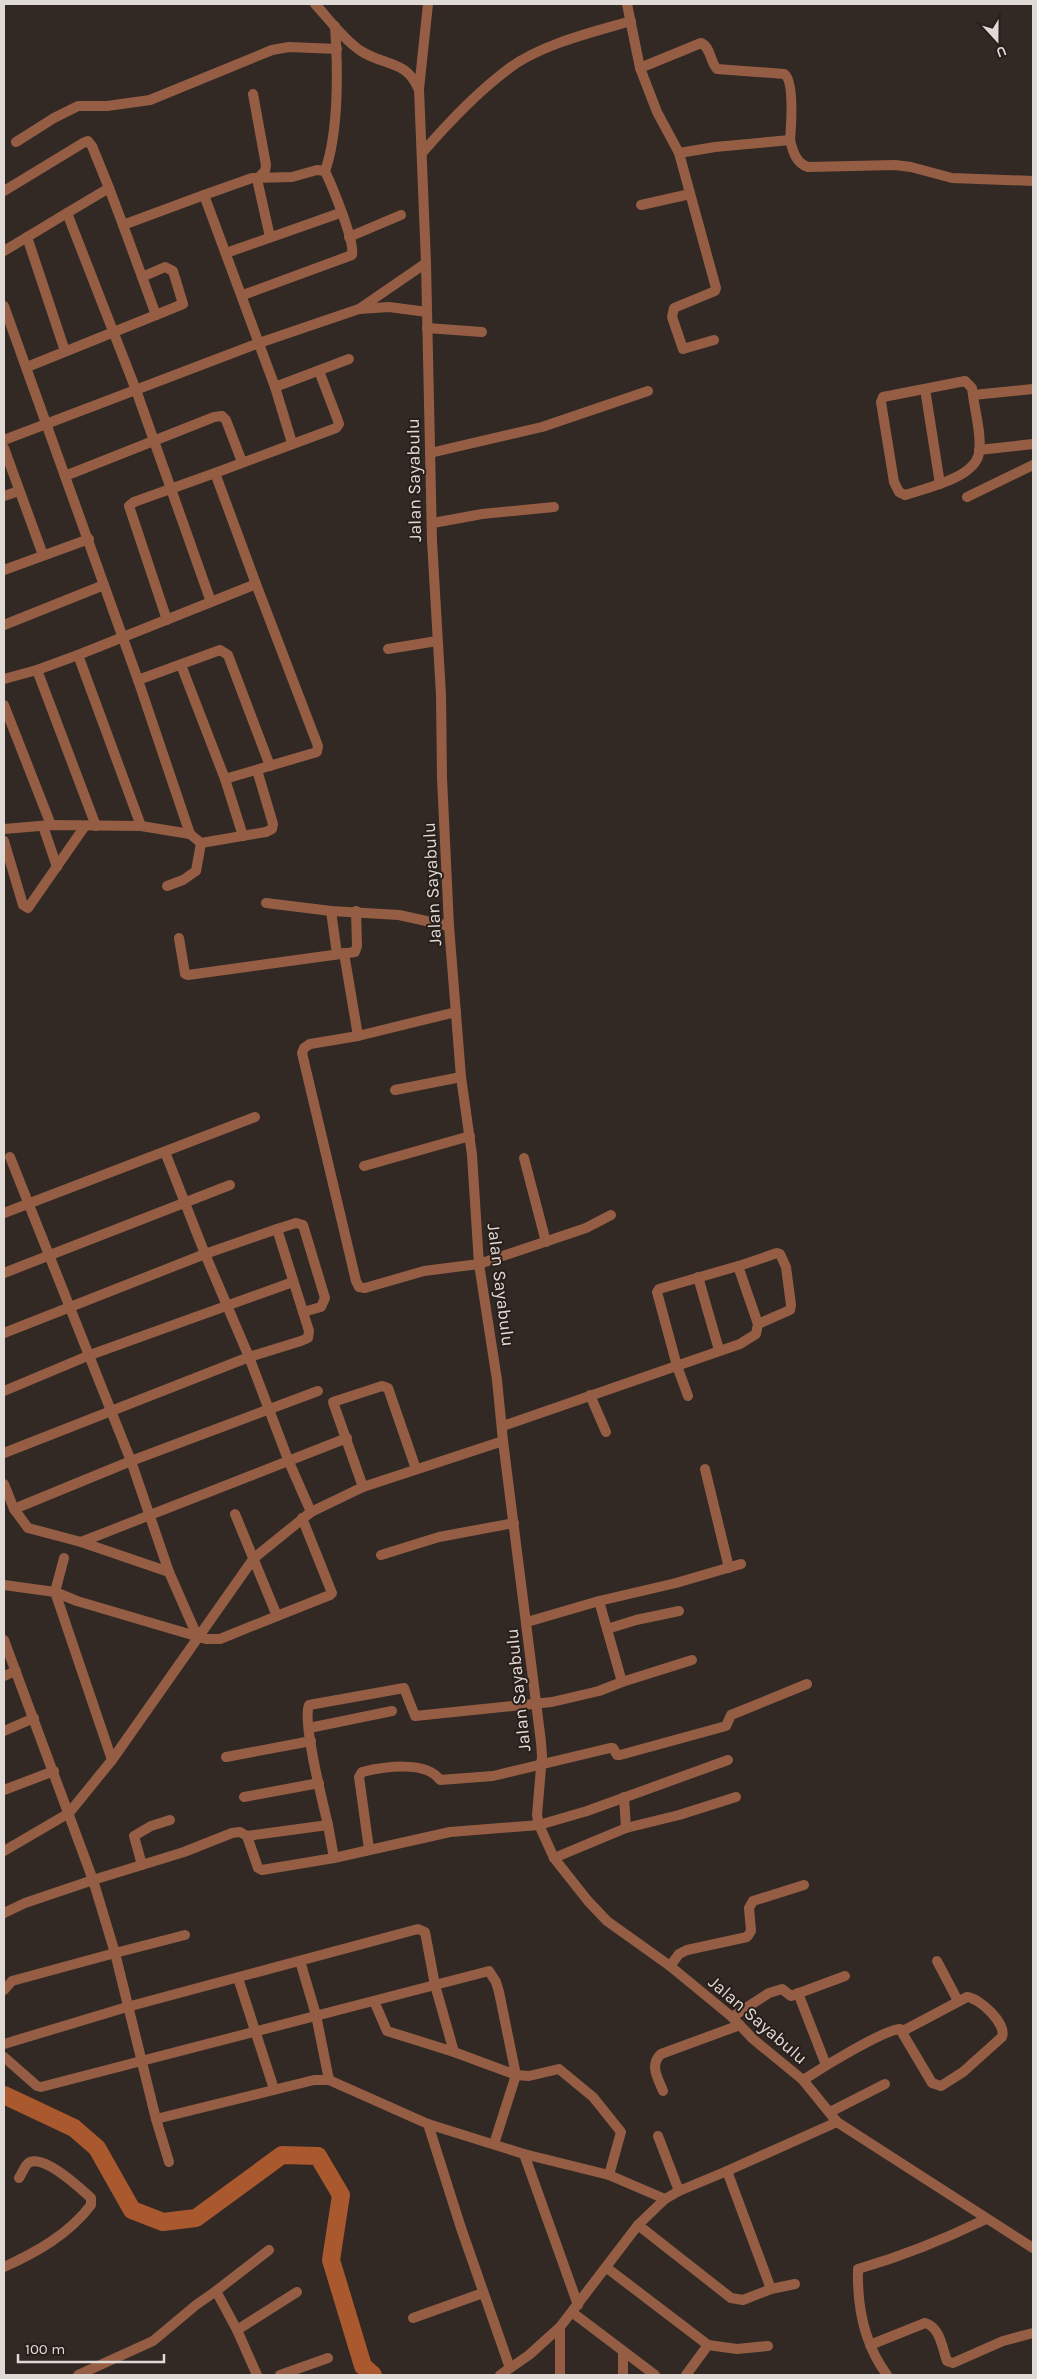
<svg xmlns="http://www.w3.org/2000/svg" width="1037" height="2379" viewBox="0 0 1037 2379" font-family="Karla,sans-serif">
	<rect width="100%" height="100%" fill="#322924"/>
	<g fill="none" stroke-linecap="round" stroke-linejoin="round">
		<path stroke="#aa582e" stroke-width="18" d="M4,2095L74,2128L97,2148L132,2210L163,2222L196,2218L282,2155L318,2156L341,2195L331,2260L363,2366L373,2375"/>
		<g stroke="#955e44" stroke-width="10">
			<path d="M315,4C329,19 343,39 361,51C384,66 406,60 418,88"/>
			<path d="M428,4L419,89L426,263L432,541L441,695L442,778L449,926L461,1077L472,1155L479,1264L497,1380L503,1441L541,1742L542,1756L537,1815L539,1825L554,1858L588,1901L607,1921L670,1966L732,2017L753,2039L803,2080L837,2122L1033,2248"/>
			<path d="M627,4L640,68L657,112L679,153L716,288L715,291L674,308L672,317L683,349L714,340"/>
			<path d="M640,68L701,43C711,47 710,62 717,69L784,74C795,80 791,128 790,140"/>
			<path d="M253,94L266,165L265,171L257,179L270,237"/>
			<path d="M16,142L54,118L78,106H107L150,100L272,50L289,47L337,49"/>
			<path d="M422,153C448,123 475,94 507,70C538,45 593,32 631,21"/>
			<path d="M679,153L715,147L790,140C793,152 796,163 808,167L895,165L911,167L952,178L1033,181"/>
			<path d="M325,171C339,132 338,67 335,26"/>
			<path d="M109,188L123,225L204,195L275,387L292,443"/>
			<path d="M4,191L83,143L88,141L92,146L109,188L67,213L136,390L211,602L256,584L215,473L336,428L339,424L337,418L319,371"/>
			<path d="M204,195L252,178L292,177L317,170L325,171C332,186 355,241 352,255L243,295"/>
			<path d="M641,205L690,194"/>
			<path d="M27,237L65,351"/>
			<path d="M349,237L401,215"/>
			<path d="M4,251L67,213"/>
			<path d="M226,253L340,213"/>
			<path d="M142,277L165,267L173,271L183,304L156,315"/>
			<path d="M4,306L138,680"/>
			<path d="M359,309L389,307L427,312"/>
			<path d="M427,328L482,332"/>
			<path d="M27,367L156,315L123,225"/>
			<path d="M275,387L349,359"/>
			<path d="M925,389L940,484"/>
			<path d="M973,395L972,388L965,381L883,397L881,402L894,482L899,492L905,495C926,488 975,478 979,453C982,435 975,413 973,395L1033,389"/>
			<path d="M4,440L259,343L359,309L426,263"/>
			<path d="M4,448L43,555"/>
			<path d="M979,450L1033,444"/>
			<path d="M430,453L542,427L648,391"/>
			<path d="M65,476L214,417L222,416L226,420L242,462"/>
			<path d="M4,496L19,491"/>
			<path d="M967,497L1033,465"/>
			<path d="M433,523L482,514L554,507"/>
			<path d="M4,570L89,539"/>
			<path d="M167,620L129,506L134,502L215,473"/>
			<path d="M4,625L104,585"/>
			<path d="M388,649L437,641"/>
			<path d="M181,665L225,779L317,752L318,746L256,584"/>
			<path d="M37,670L96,826"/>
			<path d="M4,679L37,670L78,655"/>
			<path d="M4,705L51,825"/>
			<path d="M225,779L243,836"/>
			<path d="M43,826L57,867"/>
			<path d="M141,826L78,655L211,602"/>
			<path d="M4,829L51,825L141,826L190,834L201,843L266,832L272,829L273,824L257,770"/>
			<path d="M190,834L138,680L220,650L228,655L270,766"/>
			<path d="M4,841L23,905L28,908L85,826"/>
			<path d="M167,886L183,880L196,871L201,843"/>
			<path d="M266,903L331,911L399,915L449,926"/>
			<path d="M331,911L337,954"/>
			<path d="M179,938L185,974L188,975L355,952L357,946L356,911"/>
			<path d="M344,953L358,1036"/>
			<path d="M456,1012L358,1036L310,1044L304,1048L302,1053L356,1281L359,1287L365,1288L424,1271L479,1264L586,1228L611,1215"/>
			<path d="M395,1090L461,1077"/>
			<path d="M10,1157L131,1461L169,1572L198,1638"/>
			<path d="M524,1158L546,1242"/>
			<path d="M364,1166L470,1136"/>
			<path d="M4,1213L255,1117"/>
			<path d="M277,1229L296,1223L303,1225L325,1298L321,1307L303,1312"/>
			<path d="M739,1266L777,1253L780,1254L786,1267L791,1305L790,1310L758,1324"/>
			<path d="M4,1273L230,1185"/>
			<path d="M698,1277L719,1350"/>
			<path d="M4,1333L205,1254L277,1229L309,1331L308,1338L301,1341L249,1357L4,1453"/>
			<path d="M4,1391L90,1355L293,1282"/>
			<path d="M590,1395L606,1432"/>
			<path d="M503,1426L740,1344L756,1334L758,1324L738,1266L659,1289L657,1292L677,1366L688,1396"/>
			<path d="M705,1469L729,1568"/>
			<path d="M4,1484L14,1509L28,1528L81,1542L347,1438"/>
			<path d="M363,1487L333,1402L382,1386L388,1388L416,1469"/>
			<path d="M14,1509L131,1461L318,1391"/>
			<path d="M311,1512L363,1487L503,1441"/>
			<path d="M81,1542L169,1572"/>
			<path d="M381,1555L439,1537L514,1523"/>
			<path d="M64,1558L55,1592L112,1760"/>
			<path d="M4,1585L55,1592L77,1601L206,1639H220L277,1616L235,1514"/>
			<path d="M277,1616L330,1595L332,1593L302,1518"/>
			<path d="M527,1622L599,1601"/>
			<path d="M607,1629L636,1620L679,1611"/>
			<path d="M4,1640L93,1880L184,1852L232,1833L240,1832L247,1836L258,1868L262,1870L334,1858L450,1832L539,1825L587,1811L728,1760"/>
			<path d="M4,1676L16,1671"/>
			<path d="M622,1682L692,1660"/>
			<path d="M309,1728L392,1711"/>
			<path d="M4,1731L34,1718"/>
			<path d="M226,1757L311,1741"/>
			<path d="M4,1790L54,1771"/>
			<path d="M244,1797L319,1783"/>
			<path d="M624,1797L626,1828"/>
			<path d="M328,1825C323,1803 302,1722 309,1705L404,1688L415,1716L552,1702L599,1691L622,1682L599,1601L676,1583L741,1564"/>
			<path d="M247,1836L328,1825L334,1858"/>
			<path d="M369,1849L359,1777L362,1772C383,1767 426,1760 440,1780L493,1776L610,1748H613L617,1755H620L726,1726L731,1715L807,1684"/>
			<path d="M4,1851L69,1813L112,1760L254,1558L311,1512L289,1462L249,1357L205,1254L165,1152"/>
			<path d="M554,1858L626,1828L679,1815L736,1797"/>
			<path d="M142,1865L134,1836L151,1826L170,1820"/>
			<path d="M4,1913L25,1903L93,1880L115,1953L12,1981L4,1990"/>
			<path d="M300,1961L316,2015L329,2080"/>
			<path d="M937,1961L958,2001"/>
			<path d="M670,1966L679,1954L687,1950L747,1937L751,1931L749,1908L753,1901L804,1885"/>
			<path d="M238,1978L274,2089"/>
			<path d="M798,1993L826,2065"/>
			<path d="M374,2001L387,2031L454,2052L516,2075L529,2076L559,2069L593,2097L621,2132L609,2175"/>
			<path d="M732,2017L769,1993L782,1989L791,1996L845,1976"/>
			<path d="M4,2044L127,2007L418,1929L425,1932L435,1985L454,2052"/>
			<path d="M4,2057L37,2086L41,2087L489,1971L496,1982L499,1992L516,2075"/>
			<path d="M803,2080C820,2069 883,2030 900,2029L932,2083L941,2086L963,2072L1002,2037C1007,2024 980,1998 967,1997L903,2031"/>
			<path d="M663,2091C658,2078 649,2065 661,2054L740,2025"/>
			<path d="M830,2112L885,2084"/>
			<path d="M156,2119L314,2080H329L428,2124L461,2228L510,2368"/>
			<path d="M428,2124L524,2154L609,2175L665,2199"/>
			<path d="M658,2136L679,2191"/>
			<path d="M494,2144L516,2075"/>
			<path d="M524,2154L578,2305"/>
			<path d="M169,2162L156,2119L115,1953L185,1935"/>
			<path d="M727,2171L771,2289"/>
			<path d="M638,2225L731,2298L743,2300L771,2289L795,2284"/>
			<path d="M4,2267C37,2252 69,2234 91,2205V2198C80,2188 46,2156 30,2162C25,2164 22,2174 19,2178"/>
			<path d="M607,2268L708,2345"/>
			<path d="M216,2291L269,2250"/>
			<path d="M573,2313L655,2375"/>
			<path d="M413,2318L483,2293"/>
			<path d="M560,2327V2375"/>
			<path d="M237,2330L297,2292"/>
			<path d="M870,2345L925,2323C940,2327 942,2347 947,2361L953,2363L1003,2341L1033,2333"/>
			<path d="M623,2353V2375"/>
			<path d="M78,2375L153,2341L196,2305L216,2291L237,2330L257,2375"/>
			<path d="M280,2375L328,2358"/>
			<path d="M500,2375L529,2355L560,2327L638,2225L665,2199L679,2191L727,2171L837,2122"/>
			<path d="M686,2375L708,2345L737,2349L768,2346"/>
			<path d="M887,2375C864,2344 857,2307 858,2269C903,2256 945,2239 986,2219"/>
		</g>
	</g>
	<g text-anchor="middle" stroke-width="4" stroke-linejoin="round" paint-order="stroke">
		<g font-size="18" fill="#e0dad7" stroke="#281f1b">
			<text transform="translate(414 480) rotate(-91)" y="6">Jalan Sayabulu</text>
			<text transform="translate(432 884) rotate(-93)" y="6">Jalan Sayabulu</text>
			<text transform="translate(501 1285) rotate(83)" y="6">Jalan Sayabulu</text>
			<text transform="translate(518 1690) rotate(-96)" y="6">Jalan Sayabulu</text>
			<text transform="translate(758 2020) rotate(41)" y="6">Jalan Sayabulu</text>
		</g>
	</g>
	<rect width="1037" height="2379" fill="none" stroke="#e0dad7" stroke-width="10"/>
	<g transform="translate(997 40) rotate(159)" stroke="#281f1b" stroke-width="4" paint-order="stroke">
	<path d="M0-4L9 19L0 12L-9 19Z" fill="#e0dad7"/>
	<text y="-8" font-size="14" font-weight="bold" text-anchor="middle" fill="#e0dad7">U</text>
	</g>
	<path d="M18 2354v8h146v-8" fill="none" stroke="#e0dad7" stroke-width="2.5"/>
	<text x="25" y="2354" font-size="15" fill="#e0dad7" stroke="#281f1b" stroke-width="4" paint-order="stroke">100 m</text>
</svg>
